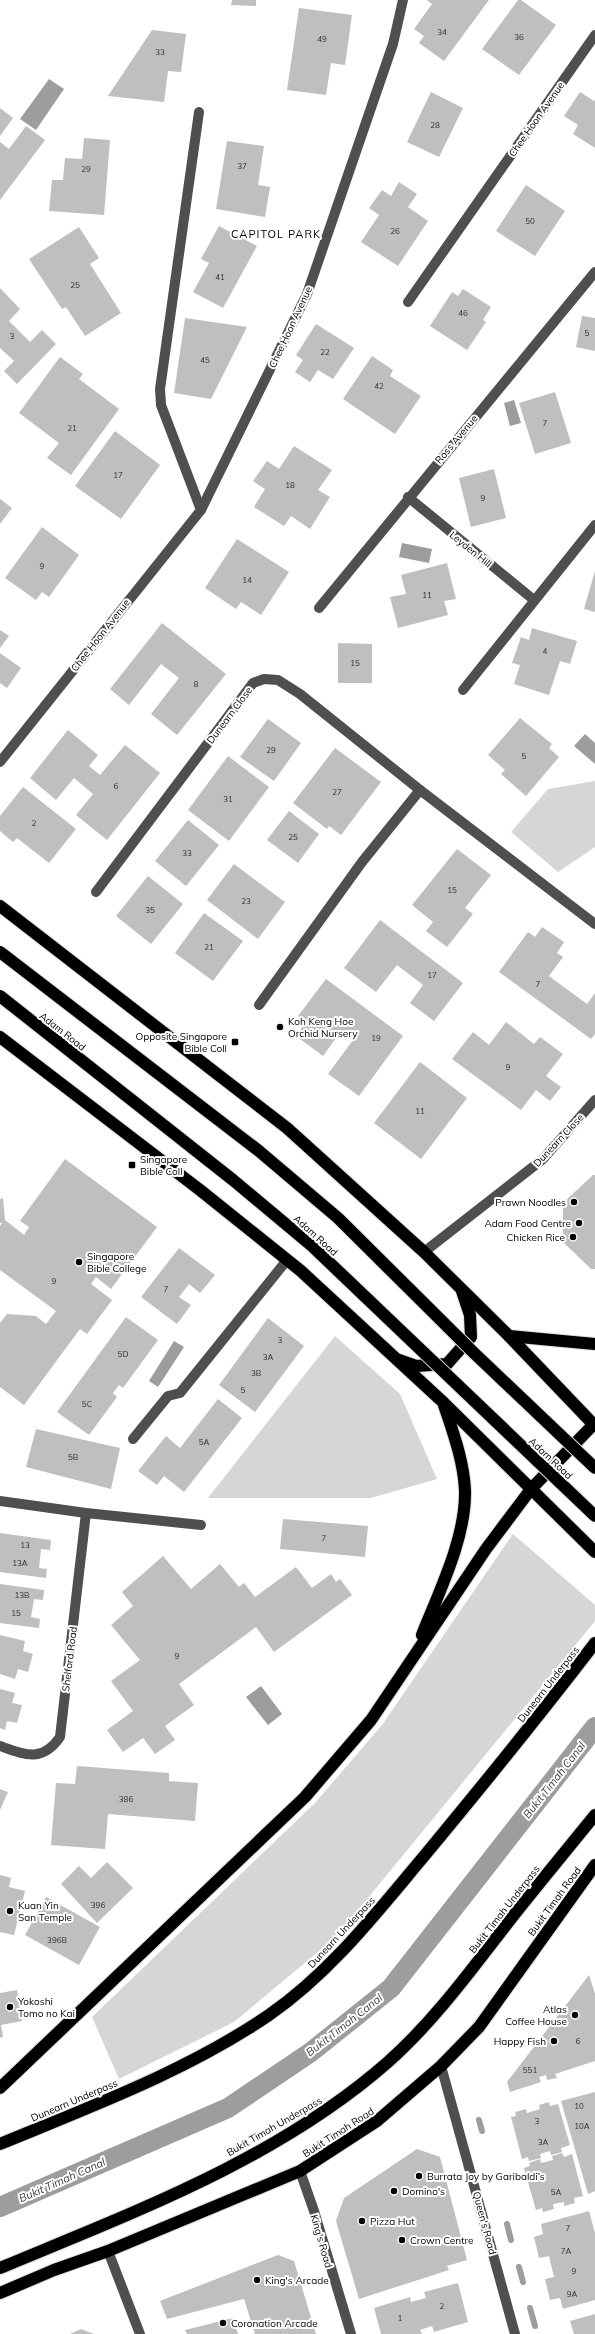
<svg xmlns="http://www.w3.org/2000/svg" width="595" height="2334" viewBox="0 0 595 2334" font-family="Mulish,sans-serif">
	<rect width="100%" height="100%" fill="#fff"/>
	<g fill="#d6d6d6">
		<path d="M595,781V847L558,872L511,832L548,789Z"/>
		<path d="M335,1336L400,1394L437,1479L371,1498H208Z"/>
		<path d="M513,1534L595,1605V1621L336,1937L234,2022L119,2079L92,2017L315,1803L382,1725Z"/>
	</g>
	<g fill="#9d9d9d">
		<path d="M49,79L64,89L36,130L20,119Z"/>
		<path d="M514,400L521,423L510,426L504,403Z"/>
		<path d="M402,543L432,549L429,563L399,557Z"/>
		<path d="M585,734L595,743V764L574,746Z"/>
		<path d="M174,1341L184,1347L158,1387L149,1381Z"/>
		<path d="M261,1686L282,1714L268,1725L246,1697Z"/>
	</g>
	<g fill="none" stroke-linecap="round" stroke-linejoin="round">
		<g stroke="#9d9d9d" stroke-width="6">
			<path d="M479,2120L482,2131"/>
			<path d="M507,2224L511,2240"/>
			<path d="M519,2267L523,2282"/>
			<path d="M530,2308L535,2326"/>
		</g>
		<path stroke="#9d9d9d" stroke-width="20" d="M0,2207L228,2108L311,2052L391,1988L595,1727"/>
	</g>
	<g fill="#bfbfbf">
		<path d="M232,0H256V6L231,5Z"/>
		<path d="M427,0H489L444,61L419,43L424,36L414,29L432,4Z"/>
		<path d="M518,0H521L556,25L519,75L482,49Z"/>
		<path d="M299,8L352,15L345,65L331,63L326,95L287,90Z"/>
		<path d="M152,30L186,34L181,72L168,71L164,102L108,96Z"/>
		<path d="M431,92L463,108L439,157L407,142Z"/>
		<path d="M580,92L594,101L595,100V148L573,134L578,125L564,116Z"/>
		<path d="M0,108L13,118L0,136Z"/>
		<path d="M26,126L45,140L0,200V142L9,149Z"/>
		<path d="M84,138L110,140L104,215L49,211L52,180H63L65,158L82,159Z"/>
		<path d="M227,141L264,146L258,185L270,187L265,217L216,209Z"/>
		<path d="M399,182L417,194L408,207L428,221L398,266L361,242L379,215L369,208L382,190L391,196Z"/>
		<path d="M526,185L565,211L535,256L496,231Z"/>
		<path d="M219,226L257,246L223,308L193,292L209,263L201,259Z"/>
		<path d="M79,227L99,258L90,264L121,313L85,336L66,307L62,309L29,259Z"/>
		<path d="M0,288L20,309L9,321L30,342L42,330L56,344L17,384L4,371L14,361L0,348Z"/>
		<path d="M463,289L491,307L483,320L486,322L467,350L430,326L452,292L458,296Z"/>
		<path d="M582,316L595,318V351L576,347Z"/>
		<path d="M185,318L247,327L211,399L174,393Z"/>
		<path d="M316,324L354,348L333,379L318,370L310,382L295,372L303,360L296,355Z"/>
		<path d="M372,356L393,370L390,376L421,396L395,434L343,399Z"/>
		<path d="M60,357L83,374L79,379L119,409L71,475L47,458L59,443L19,413Z"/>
		<path d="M555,392L571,443L535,454L519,403Z"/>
		<path d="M115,431L160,465L121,519L75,486Z"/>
		<path d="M294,446L332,470L318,490L330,497L310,529L291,516L284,526L254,507L265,489L253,481L267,461L279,469Z"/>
		<path d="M494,469L506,518L471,527L459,478Z"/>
		<path d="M0,499L12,508L0,524Z"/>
		<path d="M42,527L79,555L49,597L42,592L36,600L5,578Z"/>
		<path d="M237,539L289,572L261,615L241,602L236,609L205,588Z"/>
		<path d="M447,563L456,599L444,601L448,615L398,628L390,597L406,594L401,575Z"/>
		<path d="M595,571V612L584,609Z"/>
		<path d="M162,623L226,674L177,735L151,714L179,678L161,664L129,705L110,689Z"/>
		<path d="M532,628L577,641L570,664L560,661L549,695L514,684L520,665L512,663L521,637L529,640Z"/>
		<path d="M0,630L9,636L0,648Z"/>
		<path d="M338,643L372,644V683H338Z"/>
		<path d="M0,653L21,668L7,688L0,683Z"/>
		<path d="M520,718L552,744L549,748L559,757L526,796L501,774L505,770L488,755Z"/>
		<path d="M268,719L301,743L274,781L240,757Z"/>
		<path d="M68,730L98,755L89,766L100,775L125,745L160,773L107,840L76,815L93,794L74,778L56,800L30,778Z"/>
		<path d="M335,748L381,782L341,835L329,826L327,829L293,803Z"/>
		<path d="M228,756L269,787L229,841L188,810Z"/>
		<path d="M23,787L76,829L49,863L17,838L13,842L0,831V816Z"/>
		<path d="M289,811L319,834L298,863L267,840Z"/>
		<path d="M188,820L219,845L186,886L155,861Z"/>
		<path d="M457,849L491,875L465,908L473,914L447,947L426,931L433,922L412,905Z"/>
		<path d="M234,864L285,902L258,939L207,900Z"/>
		<path d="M148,876L183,904L151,944L116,916Z"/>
		<path d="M204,913L243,941L213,981L175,953Z"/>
		<path d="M380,920L463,983L434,1021L410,1003L423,985L397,965L376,992L344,968Z"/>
		<path d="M542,927L564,942L557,953L563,957L549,976L587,1004L595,993V1034L591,1039L499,972L528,932L535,937Z"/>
		<path d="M326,979L403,1036L359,1096L328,1074L353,1040L341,1031L323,1056L296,1036L306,1022L298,1016Z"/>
		<path d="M506,1022L534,1044L540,1037L563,1054L546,1076L561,1087L550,1101L536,1090L521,1110L452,1059L473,1032L489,1045Z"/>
		<path d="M420,1062L467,1098L421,1159L374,1123Z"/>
		<path d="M65,1159L157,1227L111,1289L96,1277L91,1284L112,1300L87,1334L80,1329L24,1405L0,1387V1323L7,1314L36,1316L46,1324L56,1311L0,1270V1226L2,1223H0V1199L3,1198L5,1220L24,1235L29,1227L20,1221Z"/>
		<path d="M593,1175H595V1269H591L563,1242V1203Z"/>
		<path d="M179,1248L215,1275L200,1293L189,1284L179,1297L191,1305L177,1324L141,1297Z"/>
		<path d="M126,1317L158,1340L123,1388L119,1385L113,1393L117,1397L89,1435L57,1412Z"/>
		<path d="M268,1318L304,1346L255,1412L219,1385Z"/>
		<path d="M218,1399L242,1418L184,1492L164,1476L157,1485L138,1471L166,1436L180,1448Z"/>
		<path d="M36,1429L120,1448L111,1489L26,1467Z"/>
		<path d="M283,1519L368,1526L365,1557L280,1549Z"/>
		<path d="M0,1533L51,1540L50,1550L41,1549L39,1568L47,1569L46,1578L0,1572Z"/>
		<path d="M163,1556L191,1589L220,1564L239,1587L244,1583L255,1597L296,1567L312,1588L331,1574L336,1582L340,1579L352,1595L274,1652L256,1627L179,1684L194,1705L165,1726L175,1740L155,1754L143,1738L123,1752L107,1730L133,1711L111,1681L140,1660L111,1625L133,1606L122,1592Z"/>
		<path d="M0,1584L44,1590L43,1600L34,1599L31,1617L40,1619L39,1628L0,1623Z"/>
		<path d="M0,1635L25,1641L23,1651L33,1654L28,1672L18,1669L15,1679L0,1674Z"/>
		<path d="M0,1689L15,1693L12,1703L22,1705L17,1723L7,1721L5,1730L0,1728Z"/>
		<path d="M77,1766L169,1773V1781L198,1783L195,1821L108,1814L105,1849L51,1845L56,1783L75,1784Z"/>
		<path d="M0,1789L8,1792L0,1810Z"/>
		<path d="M107,1862L133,1888L97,1923L61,1884L79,1866L91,1878Z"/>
		<path d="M0,1875L11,1878L9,1887L25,1891L14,1935L0,1932Z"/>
		<path d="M46,1897L100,1927L79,1965L25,1935Z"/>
		<path d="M589,1975L595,1994V2061L555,2074L557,2078L547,2080L546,2075L539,2077L541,2082L510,2092L507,2082Z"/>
		<path d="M17,1990L22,2021L1,2025L3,2037L0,2038V1993Z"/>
		<path d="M595,2092V2191L588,2194L561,2101Z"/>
		<path d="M549,2102L550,2106L558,2104L570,2145L561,2148L562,2152L551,2155L550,2151L540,2154L541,2158L529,2161L528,2157L522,2159L511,2117L516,2116L515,2112L526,2109L527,2113L540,2109L539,2105Z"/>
		<path d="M417,2149L440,2157L467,2260L447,2266L449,2270L359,2299L336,2221L344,2198Z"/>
		<path d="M562,2153L564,2157L572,2154L583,2196L574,2198L575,2203L564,2206V2202L553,2204L554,2209L543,2212L542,2208L536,2210L524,2168L530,2166L529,2163L540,2159L541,2163L553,2160L552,2156Z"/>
		<path d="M589,2211L595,2233V2300L563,2309L560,2298L550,2300L545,2279L554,2277L549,2256L539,2258L534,2237L543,2234L541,2224Z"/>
		<path d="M278,2255L294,2261L316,2334H255L244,2299L167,2319L160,2301Z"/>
		<path d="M458,2283L468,2322L434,2332L432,2326L420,2330L422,2334H381L374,2308L410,2297L411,2302L426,2298L424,2292Z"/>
		<path d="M595,2314V2334H574L570,2321Z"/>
		<path d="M233,2318L238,2334H187L185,2330Z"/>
		<path d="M81,2329L94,2334H70Z"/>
	</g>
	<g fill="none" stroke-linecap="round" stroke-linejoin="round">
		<g stroke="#dbdbdb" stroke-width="14">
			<g id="highway">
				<path d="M0,906L287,1128L424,1252L509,1336L595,1426"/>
				<path d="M0,1037L200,1190L301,1271L444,1403L595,1552"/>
				<path d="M509,1336L595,1344"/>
				<path d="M399,1360L416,1366L447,1364L471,1337L470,1315L462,1291"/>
				<path d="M422,1635C439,1592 466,1538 465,1491C464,1462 453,1432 444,1405"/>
				<path d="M0,2088L305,1797L371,1720L486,1549L531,1489L595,1423"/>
				<path d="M0,2144C92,2106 187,2071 269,2015C331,1972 377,1912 425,1855C483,1785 540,1715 595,1643"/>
				<path d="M0,2268C134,2212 278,2159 388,2062C433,2022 469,1973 506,1925C535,1888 565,1852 595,1815"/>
				<path d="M0,2293L54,2270L108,2251L300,2171L377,2121L441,2066L479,2027L595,1865"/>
			</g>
		</g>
		<g stroke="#4f4f4f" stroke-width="10">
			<path d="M199,112L160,389L161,405L201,510"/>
			<path d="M408,302L595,35"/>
			<path d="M408,497L534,600"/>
			<path d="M319,608L595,272"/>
			<path d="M463,690L595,525"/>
			<path d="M0,762L201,510L307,294L393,44L403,0"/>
			<path d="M96,892L253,683L264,679L278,680L300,694L420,790L595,924"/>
			<path d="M259,1005L362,862L420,790"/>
			<path d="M424,1252L543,1159L595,1100"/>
			<path d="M133,1439L168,1396L180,1393L287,1260"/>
			<path d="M0,1501L86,1513L201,1525"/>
			<path d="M0,1746C25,1755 42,1763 60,1737L86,1513"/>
			<path d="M441,2066L515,2334"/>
			<path d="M300,2171L314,2211L351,2334"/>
			<path d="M108,2251L140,2334"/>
		</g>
		<use href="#highway" stroke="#000" stroke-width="12"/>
		<g stroke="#dbdbdb" stroke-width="14" stroke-linecap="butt">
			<g id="highway-bridge">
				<path d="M0,952L259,1151L338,1218L474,1353L595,1468"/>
				<path d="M0,996L233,1180L312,1246L595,1516"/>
			</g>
		</g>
		<use href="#highway-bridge" stroke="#000" stroke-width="12"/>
	</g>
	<g fill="#000" stroke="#fff" stroke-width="1.5">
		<circle cx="280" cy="1027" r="4"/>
		<rect x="231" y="1038" width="8" height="8" rx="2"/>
		<rect x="128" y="1161" width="8" height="8" rx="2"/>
		<circle cx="574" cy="1202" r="4"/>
		<circle cx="579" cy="1223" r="4"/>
		<circle cx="573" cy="1237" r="4"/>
		<circle cx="79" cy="1262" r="4"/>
		<circle cx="10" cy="1911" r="4"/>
		<circle cx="10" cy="2007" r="4"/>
		<circle cx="575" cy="2015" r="4"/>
		<circle cx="554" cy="2041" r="4"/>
		<circle cx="419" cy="2176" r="4"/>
		<circle cx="394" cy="2191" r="4"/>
		<circle cx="362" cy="2221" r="4"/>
		<circle cx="402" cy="2240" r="4"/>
		<circle cx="257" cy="2280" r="4"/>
		<circle cx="223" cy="2323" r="4"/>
	</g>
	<g text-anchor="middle" stroke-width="4" stroke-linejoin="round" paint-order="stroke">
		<g font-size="8" fill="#303030">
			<text x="442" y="35">34</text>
			<text x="519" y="40">36</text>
			<text x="322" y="42">49</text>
			<text x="160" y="55">33</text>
			<text x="435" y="128">28</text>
			<text x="242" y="169">37</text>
			<text x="86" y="172">29</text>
			<text x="530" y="224">50</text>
			<text x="395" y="234">26</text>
			<text x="220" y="280">41</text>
			<text x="75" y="288">25</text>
			<text x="463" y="316">46</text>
			<text x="587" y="336">5</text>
			<text x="12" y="339">3</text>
			<text x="325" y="355">22</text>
			<text x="205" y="363">45</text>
			<text x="379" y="389">42</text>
			<text x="545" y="426">7</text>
			<text x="72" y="431">21</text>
			<text x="118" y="478">17</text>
			<text x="290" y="488">18</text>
			<text x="483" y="501">9</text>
			<text x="42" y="569">9</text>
			<text x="247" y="583">14</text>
			<text x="427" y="598">11</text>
			<text x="545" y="654">4</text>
			<text x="355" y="666">15</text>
			<text x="196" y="687">8</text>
			<text x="271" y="753">29</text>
			<text x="524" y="759">5</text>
			<text x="116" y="789">6</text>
			<text x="337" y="795">27</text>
			<text x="228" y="802">31</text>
			<text x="34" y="826">2</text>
			<text x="293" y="840">25</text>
			<text x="187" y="856">33</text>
			<text x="452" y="893">15</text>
			<text x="246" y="904">23</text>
			<text x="150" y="913">35</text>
			<text x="209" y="950">21</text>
			<text x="432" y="978">17</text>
			<text x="538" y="987">7</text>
			<text x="376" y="1041">19</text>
			<text x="508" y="1070">9</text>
			<text x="420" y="1114">11</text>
			<text x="54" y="1284">9</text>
			<text x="166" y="1292">7</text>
			<text x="280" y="1343">3</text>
			<text x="123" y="1357">5D</text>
			<text x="268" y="1360">3A</text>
			<text x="256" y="1376">3B</text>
			<text x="243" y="1393">5</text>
			<text x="87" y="1407">5C</text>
			<text x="204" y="1445">5A</text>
			<text x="73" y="1460">5B</text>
			<text x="324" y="1541">7</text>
			<text x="25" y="1548">13</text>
			<text x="20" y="1566">13A</text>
			<text x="22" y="1598">13B</text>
			<text x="16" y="1616">15</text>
			<text x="177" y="1659">9</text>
			<text x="126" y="1802">386</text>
			<text x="98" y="1908">396</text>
			<text x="57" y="1943">396B</text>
			<text x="578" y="2044">6</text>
			<text x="530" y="2073">551</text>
			<text x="579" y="2109">10</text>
			<text x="537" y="2124">3</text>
			<text x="582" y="2129">10A</text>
			<text x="543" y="2145">3A</text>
			<text x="556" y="2195">5A</text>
			<text x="568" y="2231">7</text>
			<text x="566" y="2254">7A</text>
			<text x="574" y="2274">9</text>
			<text x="572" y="2297">9A</text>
			<text x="442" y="2309">2</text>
			<text x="400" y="2321">1</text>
		</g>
		<g font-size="10" fill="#000" stroke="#fff">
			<text transform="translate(536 119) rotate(-55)" y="4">Chee Hoon Avenue</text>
			<text transform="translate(290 327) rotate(-65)" y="4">Chee Hoon Avenue</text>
			<text transform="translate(456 439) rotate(-50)" y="4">Ross Avenue</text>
			<text transform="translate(471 549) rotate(39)" y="4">Leyden Hill</text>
			<text transform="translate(100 635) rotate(-52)" y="4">Chee Hoon Avenue</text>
			<text transform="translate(229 715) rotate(-53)" y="4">Dunearn Close</text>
			<text transform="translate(63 1031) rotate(38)" y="4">Adam Road</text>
			<text transform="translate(558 1140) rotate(-47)" y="4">Dunearn Close</text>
			<text transform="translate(316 1235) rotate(42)" y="4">Adam Road</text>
			<text transform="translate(551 1458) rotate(43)" y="4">Adam Road</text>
			<text transform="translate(69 1659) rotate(-83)" y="4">Shelford Road</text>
			<text transform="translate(548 1684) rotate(-52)" y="4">Dunearn Underpass</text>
			<text transform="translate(554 1901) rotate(-54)" y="4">Bukit Timah Road</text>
			<text transform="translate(504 1909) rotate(-52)" y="4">Bukit Timah Underpass</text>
			<text transform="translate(341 1932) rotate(-47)" y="4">Dunearn Underpass</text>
			<text transform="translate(74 2100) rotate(-23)" y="4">Dunearn Underpass</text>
			<text transform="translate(274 2126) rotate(-30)" y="4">Bukit Timah Underpass</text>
			<text transform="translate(338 2132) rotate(-33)" y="4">Bukit Timah Road</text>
			<text transform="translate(485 2223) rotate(75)" y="4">Queen's Road</text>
			<text transform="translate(322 2241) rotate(74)" y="4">King's Road</text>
		</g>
		<g font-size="10" fill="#000" stroke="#fff" text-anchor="start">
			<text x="288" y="1025">Koh Keng Hoe<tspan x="288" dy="12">Orchid Nursery</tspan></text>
			<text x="227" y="1040" text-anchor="end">Opposite Singapore<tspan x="227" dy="12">Bible Coll</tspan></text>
			<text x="140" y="1163">Singapore<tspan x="140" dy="12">Bible Coll</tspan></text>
			<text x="566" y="1206" text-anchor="end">Prawn Noodles</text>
			<text x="571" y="1227" text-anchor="end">Adam Food Centre</text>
			<text x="565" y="1241" text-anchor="end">Chicken Rice</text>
			<text x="87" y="1260">Singapore<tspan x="87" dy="12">Bible College</tspan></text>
			<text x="18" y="1909">Kuan Yin<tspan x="18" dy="12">San Temple</tspan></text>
			<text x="18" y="2005">Yokoshi<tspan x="18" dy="12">Tomo no Kai</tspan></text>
			<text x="567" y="2013" text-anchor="end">Atlas<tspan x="567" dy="12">Coffee House</tspan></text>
			<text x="546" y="2045" text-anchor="end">Happy Fish</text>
			<text x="427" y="2180">Burrata Joy by Garibaldi’s</text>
			<text x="402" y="2195">Domino's</text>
			<text x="370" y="2225">Pizza Hut</text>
			<text x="410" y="2244">Crown Centre</text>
			<text x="265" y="2284">King's Arcade</text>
			<text x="231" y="2327">Coronation Arcade</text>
		</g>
		<g font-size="11" letter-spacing="1" fill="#000" stroke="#fff">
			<text x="276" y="238">CAPITOL PARK</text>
		</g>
		<g font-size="11" font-style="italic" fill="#3e3e3e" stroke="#fff">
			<text transform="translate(554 1780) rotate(-52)" y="4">Bukit Timah Canal</text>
			<text transform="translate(344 2025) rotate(-38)" y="4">Bukit Timah Canal</text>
			<text transform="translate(62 2180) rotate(-24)" y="4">Bukit Timah Canal</text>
		</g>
	</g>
</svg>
